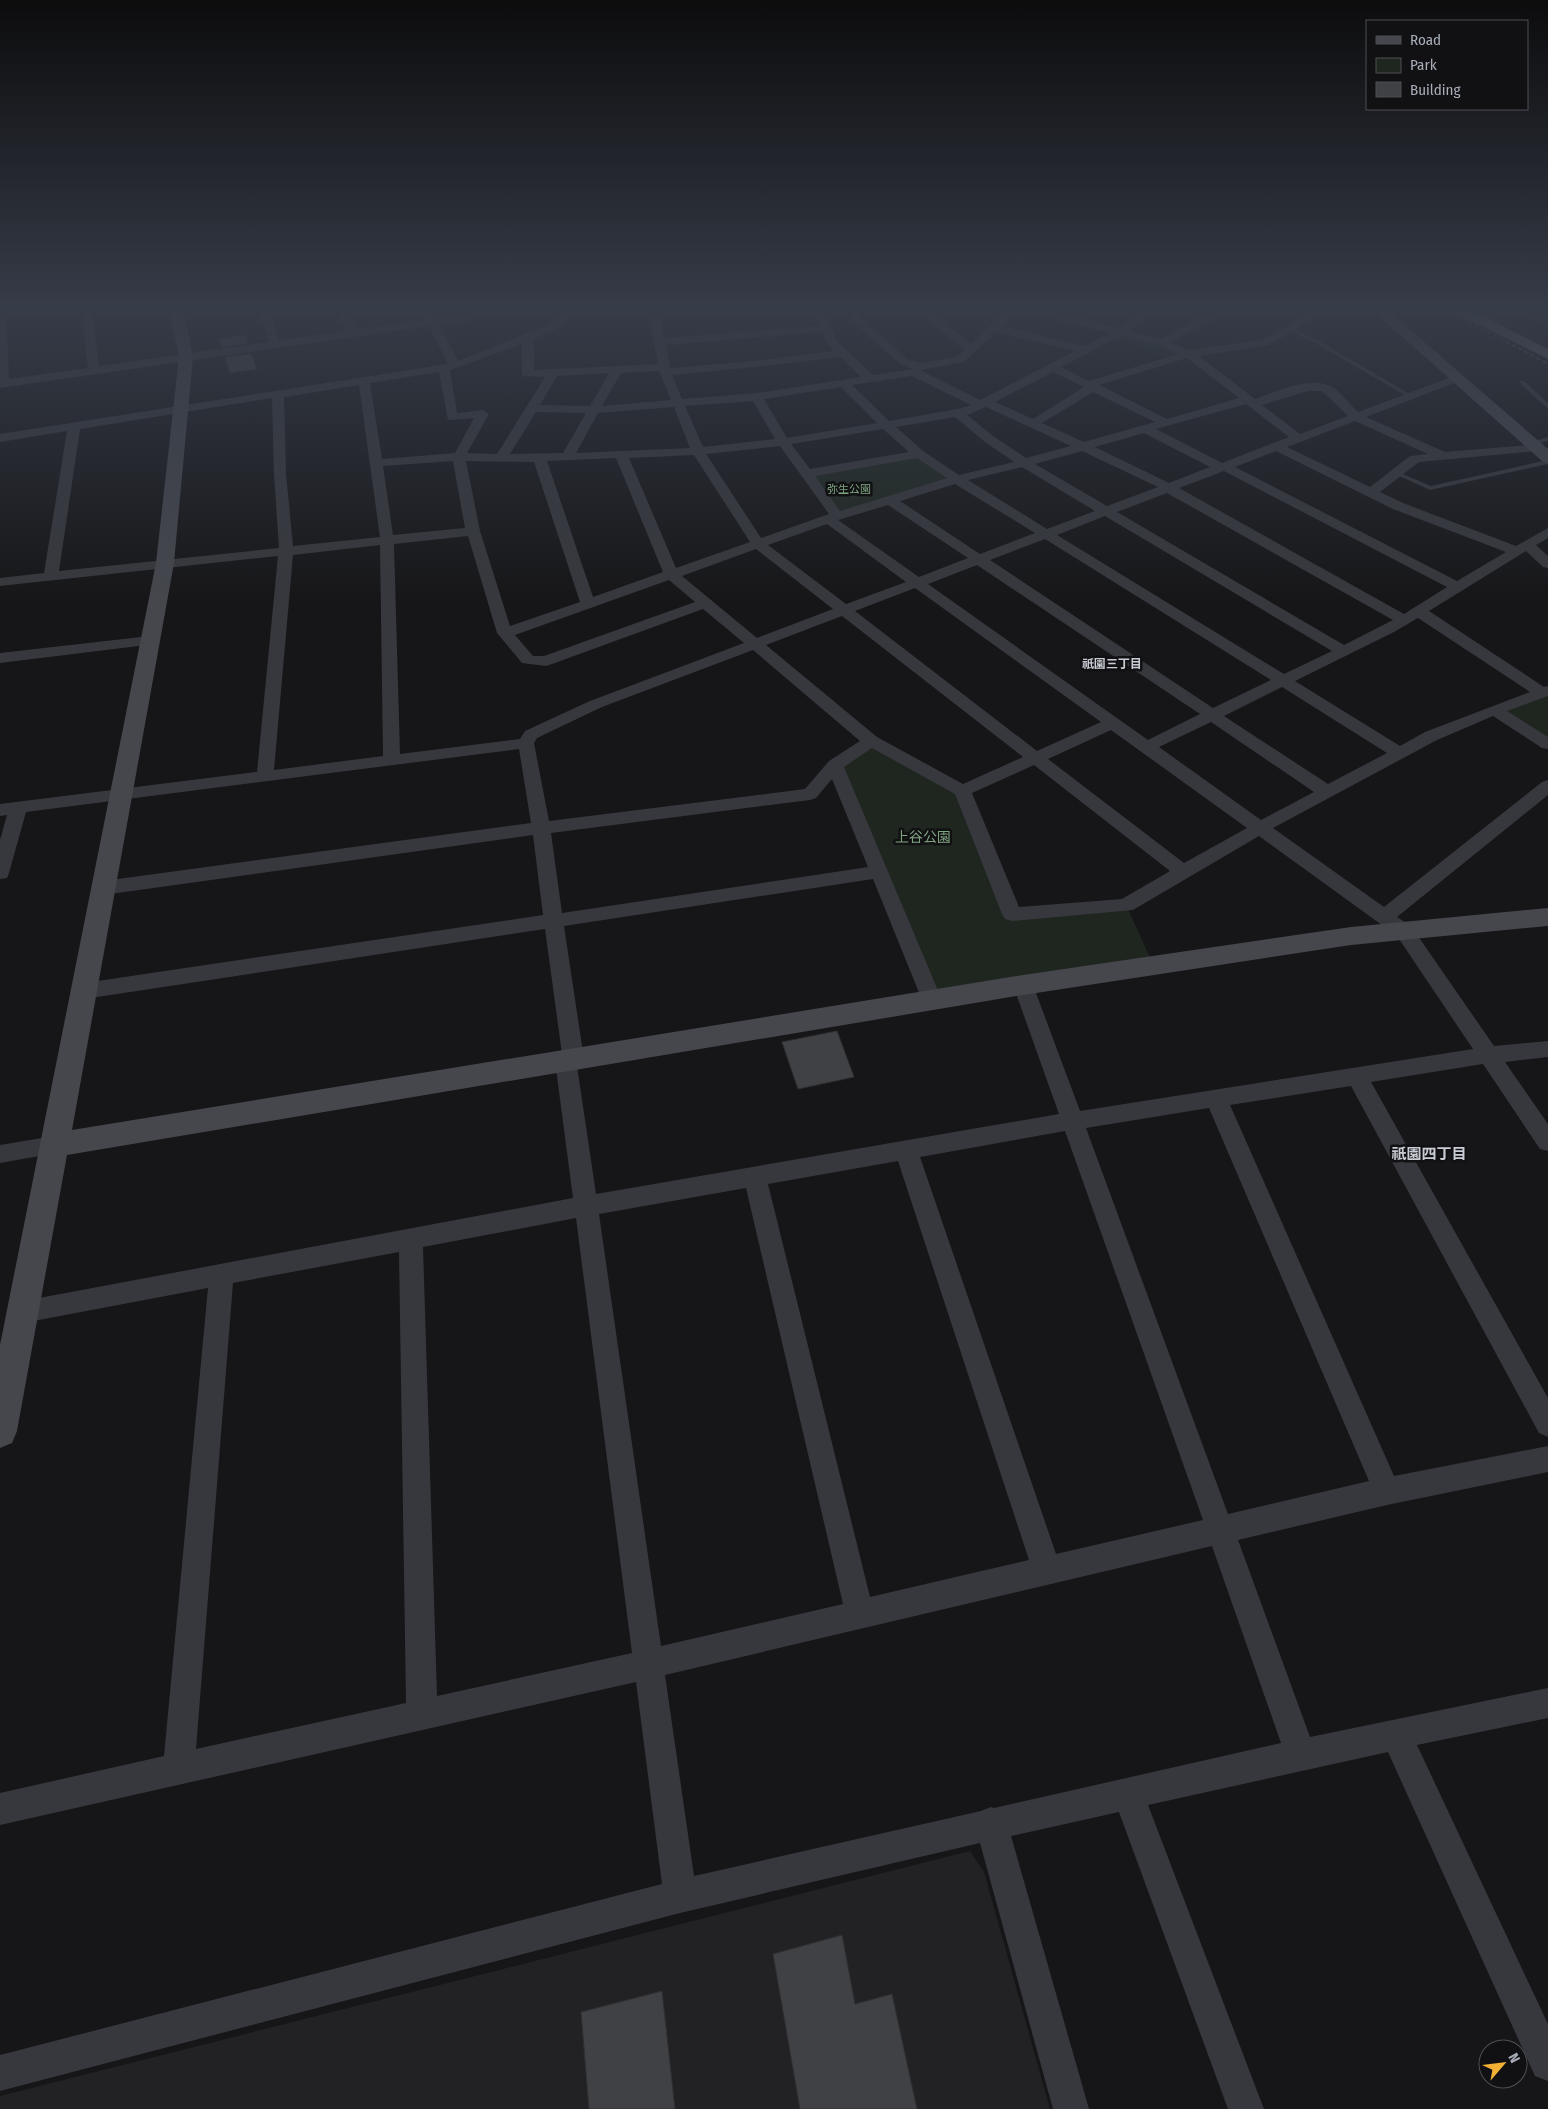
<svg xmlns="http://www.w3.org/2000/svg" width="1548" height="2109" viewBox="0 0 1548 2109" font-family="'Fira Sans Condensed','Noto Sans JP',sans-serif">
	<rect width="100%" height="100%" fill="#161618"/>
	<path fill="#222225" d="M970,1851L984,1872L1050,2109H0V2096Z"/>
	<g fill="#1e261f">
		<path d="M1120,332L1189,354L1170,360L1112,336Z"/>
		<path d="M919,454L957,479L837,516L806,474Z"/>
		<path d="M1548,691V744L1494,710Z"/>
		<path d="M871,741L962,791L1012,914L1126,905L1154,966L932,1000L835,765Z"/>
	</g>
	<g fill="#404145" stroke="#303034">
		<path d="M245,335L248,343L222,347L220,339Z"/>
		<path d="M251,354L257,369L230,373L225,357Z"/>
		<path d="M837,1031L854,1077L798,1089L782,1042Z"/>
		<path d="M842,1935L855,2004L892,1994L917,2109H800L773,1954Z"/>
		<path d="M662,1991L675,2109H589L581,2012Z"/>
	</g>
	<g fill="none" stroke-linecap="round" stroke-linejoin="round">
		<path stroke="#3d3f44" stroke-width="2" stroke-dasharray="1 2" stroke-linecap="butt" d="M1414,315L1429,308"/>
		<g fill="#37383d" fill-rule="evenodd">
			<path d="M1287,328H1291L1321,342L1413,396L1408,397L1317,344L1287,330Z"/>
			<path d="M1520,381H1524L1548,403V409L1520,383Z"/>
			<path d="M1548,437V441L1531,445L1528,443Z"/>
			<path d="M1548,460V464L1430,490L1393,473L1398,472L1431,486Z"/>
		</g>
		<g fill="#37383d" fill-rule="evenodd">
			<path d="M0,308H6L9,379L88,368L81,308H91L99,366L269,342L258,308H268L279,340L346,331L336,308H346L357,329L426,320L421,310L422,308H430L436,318L506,308H533L528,311L439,324L458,361L548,325C561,313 569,308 586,308L566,320L556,329L534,339V370L658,364L648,308H658L659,311L709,308H758L753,311L660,318L664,338L820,326L812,308H822L837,341L873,375L913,369L900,364L852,321L850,308H860L861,318L908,360L921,363L956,357L965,350L914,308H926L971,344L1009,308H1020L1002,326L1084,346L1110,333L1023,310L1022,308H1039L1118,328L1147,308H1159L1129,331L1161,339L1217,308H1230L1171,343L1190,350L1261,340L1288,326L1312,308H1324L1296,330L1268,345L1199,356L1255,399C1276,392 1305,377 1328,385C1339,389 1349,404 1358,412L1454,376H1462L1464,378L1462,380L1366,417L1445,452L1540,444L1542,447L1536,451L1419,462L1380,492L1403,503L1516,546L1548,528V538L1536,545L1548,556V568L1543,567L1526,551L1429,611L1544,687L1548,686V696L1507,711L1548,737V749L1542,748L1493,716L1437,740L1273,828L1384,907L1542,782L1548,780V795L1397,917L1411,926L1494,1046L1548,1041V1057L1505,1062L1548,1124V1151L1540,1149L1483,1064L1371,1082L1548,1398V1437L1539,1433L1351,1086L1230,1105L1394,1476L1548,1446V1472L1387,1505L1238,1540L1310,1737L1548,1688V1718L1417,1745L1548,2024V2081L1535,2076L1388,1752L1148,1805L1264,2109H1228L1119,1812L1011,1836L1089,2109H1053L980,1843L680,1913L0,2091V2055L662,1884L636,1682L0,1825V1793L164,1756L208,1288L23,1323L14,1320L11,1312L14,1304L23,1301L573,1198L555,1061L558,1055L562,1054L545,929L84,999L77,996L74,991L77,986L84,983L543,915L533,835L103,895L96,893L94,888L96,883L103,881L531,823L519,749L26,812L9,873L7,878L0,879V840L7,815L0,816V804L257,772L278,556L0,586V578L44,573L67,431L0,442V434L448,364L429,326L0,388ZM822,332L826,342L834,351L755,361L670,368L666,345ZM996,332L1075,351L980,400L920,370L964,362ZM1121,336L1158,345L1178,354L1089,381L1061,367ZM522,344V374L524,376L545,377L497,454L467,453L489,414L483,410L457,413L450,370ZM841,357L861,377L757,393L682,399L672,375L755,367ZM1187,358L1239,398L1167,419L1099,385ZM659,371L671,400L602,406L621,373ZM439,372L448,420L474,418L455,453L382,459L370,383ZM1053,372L1084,387L1033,419L995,402ZM609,373L590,406L540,405L557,376ZM912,376L971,405L958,409L889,421L852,385ZM359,385L380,537L293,546L286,474L284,397ZM841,387L877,423L787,438L764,399ZM1308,391H1322L1348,416L1300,434L1262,405ZM1093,392L1155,422L1084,442L1042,423ZM272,398L274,474L279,548L59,571L80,429ZM753,401L775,439L703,447L685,406ZM1246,404L1289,437L1222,463L1156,429ZM674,407L690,448L576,453L598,413ZM986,407L1071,446L1026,458L993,436L967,415ZM536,412L586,413L563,453L510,454ZM955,417L985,442L1014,462L959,475L923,451L896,427ZM1355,421L1428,454L1410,456L1370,487L1287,447ZM883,429L909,452L810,469L791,444ZM1144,433L1210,467L1169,483L1095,447ZM780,446L829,514L761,538L706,454ZM1082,451L1158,487L1107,506L1035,464ZM1276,451L1393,509L1506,552L1457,581L1235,467ZM694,455L750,542L676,568L629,458ZM616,458L663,572L593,597L547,461ZM917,458L947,478L840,511L815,476ZM453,461L465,528L393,535L383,466ZM466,461L534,462L580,602L510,626L480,531ZM1022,467L1095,511L1047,529L968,480ZM1224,471L1447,587L1404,614L1179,488ZM955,484L1035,533L980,554L900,501ZM1167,493L1393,620L1344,645L1117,512ZM888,505L968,558L919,577L838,520ZM1105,516L1332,651L1284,674L1057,535ZM827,524L906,582L846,604L768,545ZM468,536L497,633L522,663L546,666L552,664L703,609L744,643L590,701L525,731L520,739L400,754L394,544ZM1045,539L1271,680L1213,708L990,560ZM380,545L383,756L274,770L293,555ZM756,549L833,609L757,638L682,576ZM977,565L1200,714L1148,740L928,584ZM669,580L695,602L544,656H533L515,635ZM915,588L1101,722L1037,751L855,611ZM842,616L1023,757L963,784L877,737L766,645ZM1418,618L1530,692L1425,732L1400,746L1295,681L1394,632ZM753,650L860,741L829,761L805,789L549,821L534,743L537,738L602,707ZM1282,687L1387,753L1328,784L1224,716ZM1211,722L1314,792L1261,820L1159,747ZM1111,730L1247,828L1184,863L1048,759ZM872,748L955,794L1002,914L1005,919L1012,921L1133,910L1259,836L1397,936L1473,1049L1080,1111L1033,985L1030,980L1023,977L1016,980L1013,985L1059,1114L596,1194L577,1066L581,1065L584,1059L564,926L873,879L922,1000L925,1005L932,1008L939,1005L942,1000L844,767ZM1034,765L1170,871L1122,899L1019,907L972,793ZM832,779L868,867L562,913L551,833L810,800L816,798ZM1209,1108L1369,1481L1228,1514L1086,1128ZM1065,1131L1203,1520L1056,1554L920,1157ZM898,1161L1029,1560L870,1597L768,1184ZM746,1188L843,1604L661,1646L599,1214ZM576,1218L632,1653L437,1696L423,1247ZM399,1252L406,1703L196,1749L233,1283ZM1212,1546L1281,1743L994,1808L991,1807L981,1811L694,1876L665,1675Z"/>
			<path d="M1484,308H1506L1548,316V322L1489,311Z"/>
			<path d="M150,636L155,638L158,641L155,644L0,663V653Z"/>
			<path d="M54,1136L62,1138L65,1145L62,1152L0,1163V1145Z"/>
		</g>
		<g fill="#45474d" fill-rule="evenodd">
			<path d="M169,308H183L193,357L174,563L72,1130L1023,975L1351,927L1548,908V926L1351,945L1023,995L67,1155L17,1431L12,1443L0,1448V1345L156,563L179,357Z"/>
			<path d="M1370,308H1385L1548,449V463L1542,461Z"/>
		</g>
		<path fill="#63666e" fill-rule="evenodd" d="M1450,308H1467L1548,349V359L1452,311Z"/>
		<path stroke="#4a4c52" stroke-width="2" stroke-dasharray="4 3" stroke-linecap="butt" d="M1444,308L1548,364"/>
	</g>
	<linearGradient id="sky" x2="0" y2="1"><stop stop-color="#0c0c0d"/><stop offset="0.51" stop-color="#363c48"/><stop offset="1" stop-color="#363c48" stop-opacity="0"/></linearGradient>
	<rect width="1548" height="603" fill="url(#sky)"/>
	<g text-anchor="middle" stroke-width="5" stroke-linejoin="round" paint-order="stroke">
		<g font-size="11" fill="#7fa381" stroke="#111113">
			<text x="849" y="493">弥生公園</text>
		</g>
		<g font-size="12" font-weight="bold" fill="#c9ccd4" stroke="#111113">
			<text x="1112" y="668">祇園三丁目</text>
		</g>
		<g font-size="14" fill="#7fa381" stroke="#111113">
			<text x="923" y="842">上谷公園</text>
		</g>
		<g font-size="15" font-weight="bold" fill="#c9ccd4" stroke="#111113">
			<text x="1429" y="1159">祇園四丁目</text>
		</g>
	</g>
	<rect x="1366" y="20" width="162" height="90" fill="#111113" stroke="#4d4f55"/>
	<rect x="1376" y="36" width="25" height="8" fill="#45474d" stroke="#4d4f55"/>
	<text x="1410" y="45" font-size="15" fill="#a8adb8">Road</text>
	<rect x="1376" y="58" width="25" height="15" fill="#1e261f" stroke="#4d4f55"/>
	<text x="1410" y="70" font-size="15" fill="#a8adb8">Park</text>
	<rect x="1376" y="82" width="25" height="15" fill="#404145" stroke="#4d4f55"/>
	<text x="1410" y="95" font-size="15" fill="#a8adb8">Building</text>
	<g transform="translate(1503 2064) rotate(62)"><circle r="24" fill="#111113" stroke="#4d4f55"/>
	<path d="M0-4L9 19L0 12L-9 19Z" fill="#f2b134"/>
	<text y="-8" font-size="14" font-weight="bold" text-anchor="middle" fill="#a8adb8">N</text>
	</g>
</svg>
